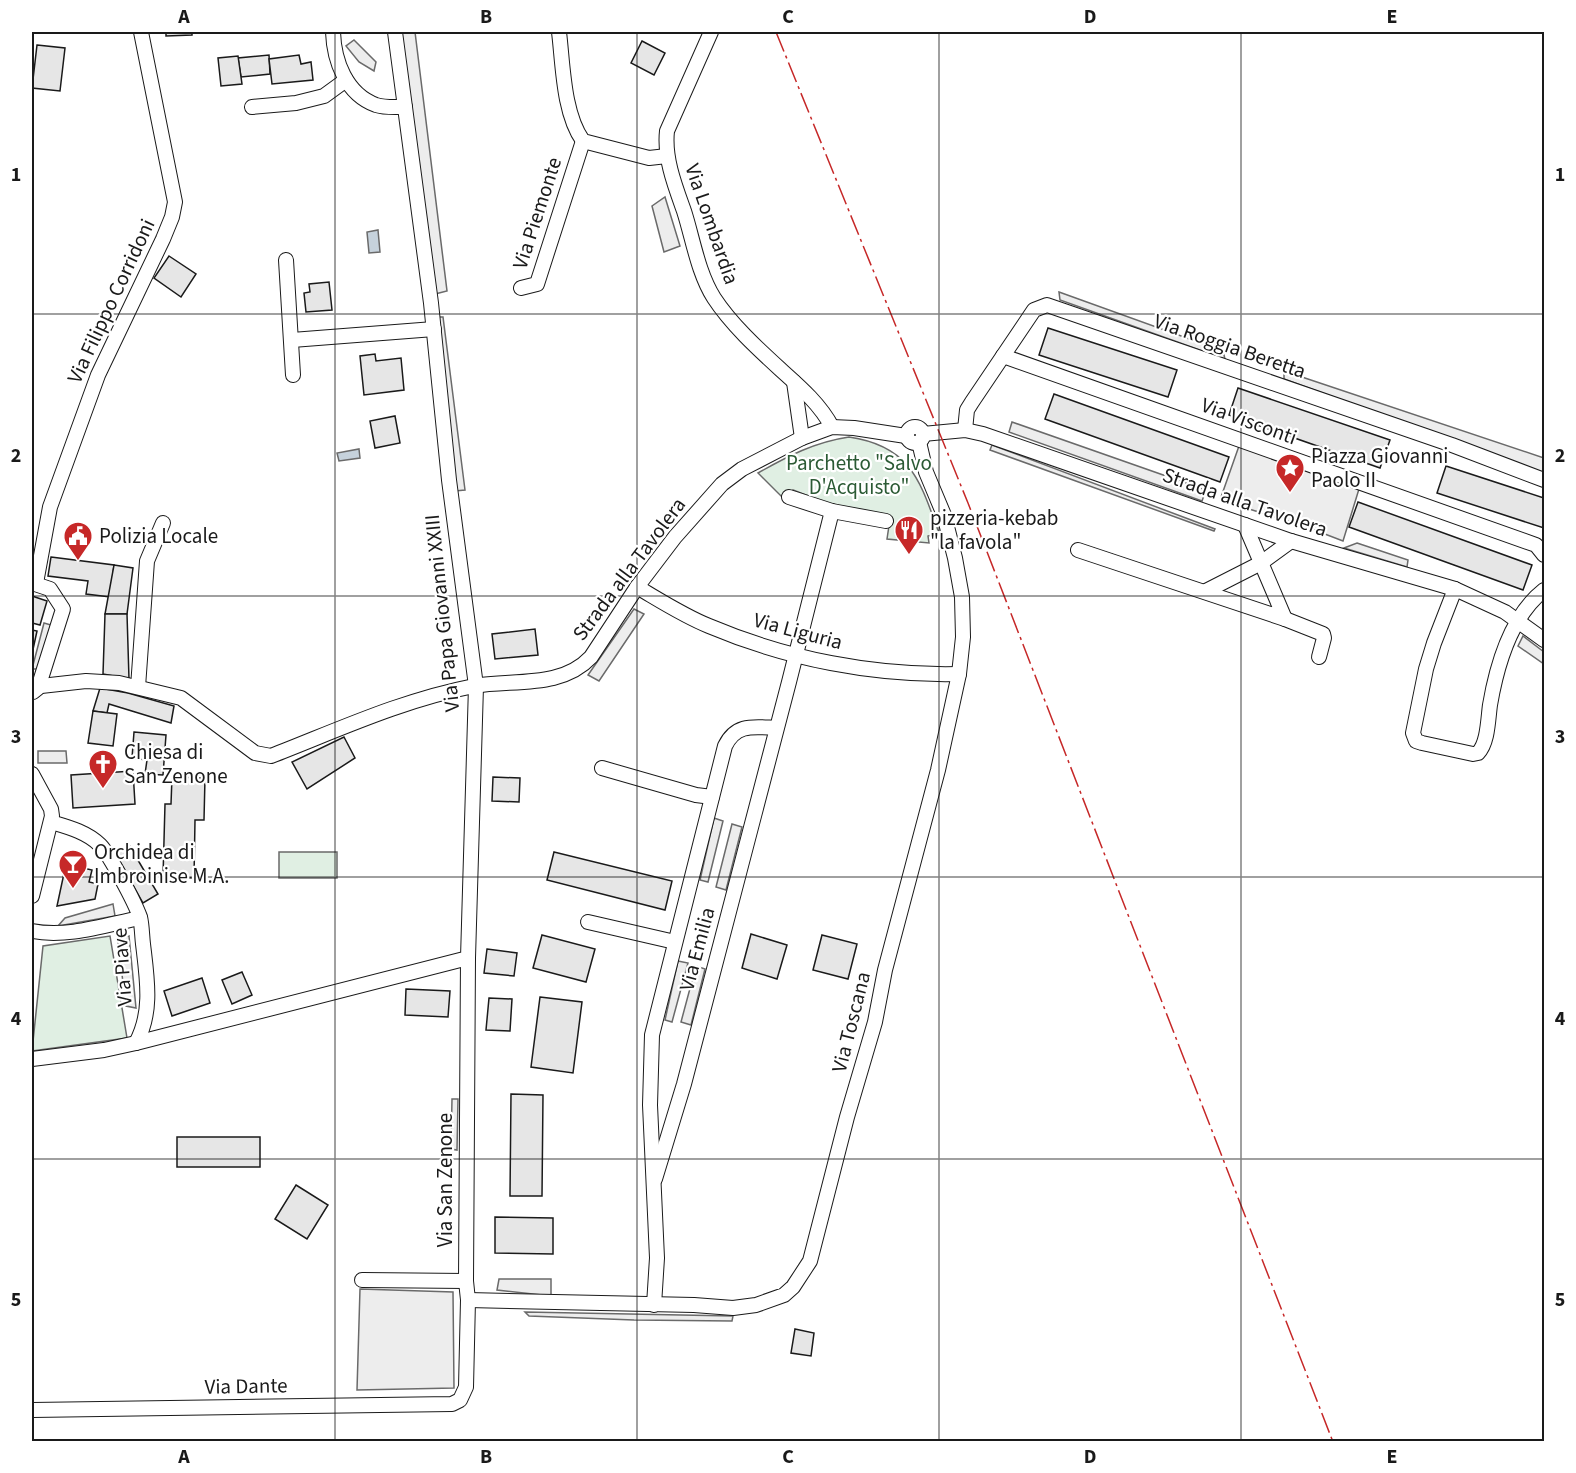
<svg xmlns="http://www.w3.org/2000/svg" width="1576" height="1473" viewBox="0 0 1576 1473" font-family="'Source Sans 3',sans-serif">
	<rect width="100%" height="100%" fill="#fff"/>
	<g fill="#e0efe3" stroke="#6a6a6a" stroke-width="1.5">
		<path d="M849,437C911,446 920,481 939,533L928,536L929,543L887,539L890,519L834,506L793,490L785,500L758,473C788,456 815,442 849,437Z"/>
		<rect x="279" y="852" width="58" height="26"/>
		<path d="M110,936L127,1038L32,1051L43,946Z"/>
	</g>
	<g fill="#ededed" stroke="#6a6a6a" stroke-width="1.5">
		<path d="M401,32H415L447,291L435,294Z"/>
		<path d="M354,40L376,62L374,71L359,62L346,46Z"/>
		<path d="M665,197L680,246L664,252L652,206Z"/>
		<path d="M1059,292L1223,351L1225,359L1060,300Z"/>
		<path d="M435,317H443L465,490L455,491Z"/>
		<path d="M1284,371L1544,458V474L1284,379Z"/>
		<path d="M1012,422L1206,490L1202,501L1009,432Z"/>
		<path d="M992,445L1215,529L1214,531L990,450Z"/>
		<path d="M1239,446L1359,489L1343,541L1304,526L1220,500Z"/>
		<path d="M1357,543L1408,560L1407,567L1344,548Z"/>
		<path d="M634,609L644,614L599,681L588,675Z"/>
		<path d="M44,623L51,625L40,669H32Z"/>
		<path d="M1523,636L1544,652V664L1518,646Z"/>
		<path d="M38,751H66L67,763H38Z"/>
		<path d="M714,818L723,821L708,882L700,880Z"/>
		<path d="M732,824L742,827L726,890L716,887Z"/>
		<path d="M113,904L115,916L58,926L65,918Z"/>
		<path d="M129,936L136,1008L126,1006L118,943V938Z"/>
		<path d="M678,961L688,963L672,1022L665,1020Z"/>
		<path d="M696,966L705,969L691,1025L681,1022Z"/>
		<path d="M452,1099H458L457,1150L451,1149Z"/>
		<path d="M499,1279H551V1296L497,1290Z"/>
		<path d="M360,1289L453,1292L454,1388L357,1390Z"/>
		<path d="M525,1312L733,1316L732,1321L634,1320L529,1316Z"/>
	</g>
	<g fill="#c6d2dc" stroke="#6a6a6a" stroke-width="1.5">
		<path d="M378,230L380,252L369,253L367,232Z"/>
		<path d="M359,449L360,458L339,461L337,453Z"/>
	</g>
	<g fill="#e6e6e6" stroke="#1a1a1a" stroke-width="1.5">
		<path d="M166,32H192V35L166,36Z"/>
		<path d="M642,41L665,53L654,75L631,63Z"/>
		<path d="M37,45L65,48L60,91L32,88Z"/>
		<path d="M269,55L270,74L241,77L238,58Z"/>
		<path d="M299,55L301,64L311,62L313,80L272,84L269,59Z"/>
		<path d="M238,56L242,84L221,86L218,58Z"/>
		<path d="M169,256L196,274L181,297L154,278Z"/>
		<path d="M329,282L332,310L306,312L304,293L310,292L309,284Z"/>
		<path d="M1048,328L1177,370L1168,397L1039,355Z"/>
		<path d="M375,354L376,361L401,358L404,390L364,395L360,356Z"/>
		<path d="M1238,388L1390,440L1380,468L1229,415Z"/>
		<path d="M1054,394L1229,457L1220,482L1045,419Z"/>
		<path d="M395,416L400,443L375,448L370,421Z"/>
		<path d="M1446,466L1544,498V528L1437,493Z"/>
		<path d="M1358,502L1532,565L1523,590L1349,527Z"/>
		<path d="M51,557L114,565L110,597L86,594L88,581L48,576Z"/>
		<path d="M114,565L133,568L127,614H105Z"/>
		<path d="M32,596L47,601L40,625L32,623Z"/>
		<path d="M105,614H127L129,679L103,674Z"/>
		<path d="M535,629L538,655L495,659L492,634Z"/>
		<path d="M32,630L37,631L32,654Z"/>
		<path d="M100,688L128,693L174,706L171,723L109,704L107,713L93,711Z"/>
		<path d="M93,711L117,714L113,746L88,743Z"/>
		<path d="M134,732L166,735L163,775L145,774L147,760L132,758Z"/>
		<path d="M344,737L355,758L307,789L292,762Z"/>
		<path d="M133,771L135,804L73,808L71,775Z"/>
		<path d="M172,777L205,778L204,820H195L194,878L163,877L165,804H171Z"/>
		<path d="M493,777L520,778L519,802L492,801Z"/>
		<path d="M129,845L158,894L143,903L115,853Z"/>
		<path d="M554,852L672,881L665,910L547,880Z"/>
		<path d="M66,864L92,870L89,882L98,884L95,899L57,906Z"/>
		<path d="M751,934L787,945L777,979L742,968Z"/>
		<path d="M542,935L595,949L586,982L533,968Z"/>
		<path d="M822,935L857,944L848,979L813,970Z"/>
		<path d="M487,949L517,953L514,976L484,973Z"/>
		<path d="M242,972L252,995L232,1004L222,980Z"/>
		<path d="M202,978L210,1003L172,1016L164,991Z"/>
		<path d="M406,989L450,991L448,1017L405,1015Z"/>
		<path d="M540,997L582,1002L573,1073L531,1067Z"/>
		<path d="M489,998L512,999L510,1031L486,1030Z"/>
		<path d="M511,1094L543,1095L542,1196H510Z"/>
		<rect x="177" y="1137" width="83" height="30"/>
		<path d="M296,1185L328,1205L307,1239L275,1219Z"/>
		<path d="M495,1217L553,1218V1254L495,1253Z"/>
		<path d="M795,1329L814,1333L811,1356L791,1353Z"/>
	</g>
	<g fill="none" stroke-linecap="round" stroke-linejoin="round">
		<g stroke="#1a1a1a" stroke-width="16">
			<g id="minor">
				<path d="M333,32C334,61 346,94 376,105C385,108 395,107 405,107"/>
				<path d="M559,32C563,64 563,113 583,141L649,158L667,156"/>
				<path d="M711,32L667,131C664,158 675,186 684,211C693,239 698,273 714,298C731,324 757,348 780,369C799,386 820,404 832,427"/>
				<path d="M252,107L296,103L324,96L346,80"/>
				<path d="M286,260L293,375"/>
				<path d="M521,288L537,284L583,141"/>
				<path d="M292,340L434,329"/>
				<path d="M1003,356L1536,545L1544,555"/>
				<path d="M794,382L802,438"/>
				<circle cx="915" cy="435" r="8"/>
				<path d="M965,430L967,410L972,402L1034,310L1047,305L1452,445L1544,480"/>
				<path d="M923,434L965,430L983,434L1291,541L1455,589L1505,612L1544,640"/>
				<path d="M789,497L832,511L886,521"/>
				<path d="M1078,550L1285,619L1245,525"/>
				<path d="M32,583L50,589L63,609L38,688L33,692"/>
				<path d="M36,583L50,507L98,375L163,239L172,217L175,202L141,32"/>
				<path d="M637,587C661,601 684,616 709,626C787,659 874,676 959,674"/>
				<path d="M1455,589L1434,643L1426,669L1413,733L1416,741L1422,743L1473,754L1478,753C1488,743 1488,719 1490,705C1497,664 1511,616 1544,590"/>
				<path d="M1206,591L1261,563L1291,541"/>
				<path d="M1285,619L1323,634L1324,638L1319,657"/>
				<path d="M32,687L86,681L119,683L181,698L255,753L271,756C338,730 402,700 474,686C513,679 561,689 591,657L637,587L675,537L722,484L742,469L802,438L832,427L854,428L906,436"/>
				<path d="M138,687L147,561L163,523"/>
				<path d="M602,768L696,795L712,797"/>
				<path d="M32,774L51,809L52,816L32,896"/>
				<path d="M51,822C68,827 87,832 100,845C110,855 135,903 140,917C142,925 142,936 143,944C147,978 153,1012 136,1043"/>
				<path d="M588,922L675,942"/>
				<path d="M32,931C67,938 105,925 140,918"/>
				<path d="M32,1059L104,1050L136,1043L468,958L476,686L449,480L431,303L395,32"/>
				<path d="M655,1179L684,1084L789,682L832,511"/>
				<path d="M362,1280L466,1281"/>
				<path d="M468,1300L694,1305L733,1308L756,1305L784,1295L793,1287L810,1261L847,1117L875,1022L885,970L938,770L959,674L963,637L962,597L955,558L944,515L926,472L919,442"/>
				<path d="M654,1305L657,1258L650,1105L652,1035L725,746C736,723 754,727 776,728"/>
				<path d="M32,1410L452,1404L460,1400L466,1387L468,1300L466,1281L468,958"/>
			</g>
		</g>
		<use href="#minor" stroke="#fff" stroke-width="14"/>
		<path stroke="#c62828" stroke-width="1.5" stroke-dasharray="21 4.5 3 4.5" stroke-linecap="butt" d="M776,32L968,503L1333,1442"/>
	</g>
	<path fill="none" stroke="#1a1a1a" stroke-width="1.5" stroke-opacity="0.55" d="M335,32V1442M637,32V1442M939,32V1442M1241,32V1442M32,314H1544M32,596H1544M32,877H1544M32,1159H1544"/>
	<defs>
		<g id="sight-pin" transform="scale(1.5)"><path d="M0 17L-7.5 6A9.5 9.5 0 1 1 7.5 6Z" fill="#c62828" stroke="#fff"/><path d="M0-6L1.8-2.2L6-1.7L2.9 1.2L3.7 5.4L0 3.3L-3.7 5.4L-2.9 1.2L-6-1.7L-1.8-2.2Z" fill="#fff"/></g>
		<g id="restaurant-pin" transform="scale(1.5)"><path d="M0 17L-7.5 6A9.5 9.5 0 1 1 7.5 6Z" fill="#c62828" stroke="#fff"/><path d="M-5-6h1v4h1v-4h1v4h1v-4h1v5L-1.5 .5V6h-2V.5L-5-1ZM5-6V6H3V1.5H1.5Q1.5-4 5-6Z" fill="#fff"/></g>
		<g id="civic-pin" transform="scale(1.5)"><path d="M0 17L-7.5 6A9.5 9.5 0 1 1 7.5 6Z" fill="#c62828" stroke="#fff"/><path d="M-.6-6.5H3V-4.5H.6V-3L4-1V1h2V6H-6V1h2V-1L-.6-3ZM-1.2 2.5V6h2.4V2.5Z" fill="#fff"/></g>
		<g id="church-pin" transform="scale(1.5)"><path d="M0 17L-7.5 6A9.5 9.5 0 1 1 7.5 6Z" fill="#c62828" stroke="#fff"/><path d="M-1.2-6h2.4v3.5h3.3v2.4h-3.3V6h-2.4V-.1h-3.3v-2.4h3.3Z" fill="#fff"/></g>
		<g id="bar-pin" transform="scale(1.5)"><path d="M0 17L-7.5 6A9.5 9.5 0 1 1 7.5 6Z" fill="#c62828" stroke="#fff"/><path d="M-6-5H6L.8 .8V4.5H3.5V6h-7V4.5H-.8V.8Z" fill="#fff"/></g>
	</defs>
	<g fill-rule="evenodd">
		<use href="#sight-pin" x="1290" y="468"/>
		<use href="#restaurant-pin" x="909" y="530"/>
		<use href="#civic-pin" x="78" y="536"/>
		<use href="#church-pin" x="103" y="764"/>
		<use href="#bar-pin" x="73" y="864"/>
	</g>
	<g text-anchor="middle" stroke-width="4.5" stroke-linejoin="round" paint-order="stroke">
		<g font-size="21" fill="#1a1a1a" stroke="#fff">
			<text transform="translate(537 213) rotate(-72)" y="7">Via Piemonte</text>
			<text transform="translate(712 224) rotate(71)" y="7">Via Lombardia</text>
			<text transform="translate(111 301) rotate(-65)" y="7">Via Filippo Corridoni</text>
			<text transform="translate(1230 346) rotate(19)" y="7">Via Roggia Beretta</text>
			<text transform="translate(1249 421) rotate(20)" y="7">Via Visconti</text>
			<text transform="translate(1245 502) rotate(19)" y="7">Strada alla Tavolera</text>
			<text transform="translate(629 569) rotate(-53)" y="7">Strada alla Tavolera</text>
			<text transform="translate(442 613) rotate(-96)" y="7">Via Papa Giovanni XXIII</text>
			<text transform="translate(798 631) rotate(15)" y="7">Via Liguria</text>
			<text transform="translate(697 949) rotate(-75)" y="7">Via Emilia</text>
			<text transform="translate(122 967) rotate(-94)" y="7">Via Piave</text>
			<text transform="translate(851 1022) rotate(-76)" y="7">Via Toscana</text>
			<text transform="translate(445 1180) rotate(-90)" y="7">Via San Zenone</text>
			<text transform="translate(246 1386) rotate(-1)" y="7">Via Dante</text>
		</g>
		<g font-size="21" fill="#1a1a1a" stroke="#fff" text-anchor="start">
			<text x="1311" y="463">Piazza Giovanni<tspan x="1311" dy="24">Paolo II</tspan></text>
			<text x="930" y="525">pizzeria-kebab<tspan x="930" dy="24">"la favola"</tspan></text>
			<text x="99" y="543">Polizia Locale</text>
			<text x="124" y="759">Chiesa di<tspan x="124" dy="24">San Zenone</tspan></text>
			<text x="94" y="859">Orchidea di<tspan x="94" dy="24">Imbroinise M.A.</tspan></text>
		</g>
		<g font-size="21" fill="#2b5a34" stroke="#fff">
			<text x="859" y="470">Parchetto "Salvo<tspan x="859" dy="24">D'Acquisto"</tspan></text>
		</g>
	</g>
	<rect width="1576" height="1473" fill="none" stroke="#ffffff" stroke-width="66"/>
	<rect x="33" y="33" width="1510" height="1407" fill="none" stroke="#1a1a1a" stroke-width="2"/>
	<g font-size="20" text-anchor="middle" font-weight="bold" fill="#1a1a1a">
		<text x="184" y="23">A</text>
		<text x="486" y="23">B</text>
		<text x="788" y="23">C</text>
		<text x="1090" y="23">D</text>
		<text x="1392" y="23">E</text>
		<text x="16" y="181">1</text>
		<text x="1560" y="181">1</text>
		<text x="16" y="462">2</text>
		<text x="1560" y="462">2</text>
		<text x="16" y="743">3</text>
		<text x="1560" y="743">3</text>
		<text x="16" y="1025">4</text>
		<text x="1560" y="1025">4</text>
		<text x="16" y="1306">5</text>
		<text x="1560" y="1306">5</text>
		<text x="184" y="1463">A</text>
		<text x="486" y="1463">B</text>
		<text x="788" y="1463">C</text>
		<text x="1090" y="1463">D</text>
		<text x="1392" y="1463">E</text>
	</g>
</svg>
